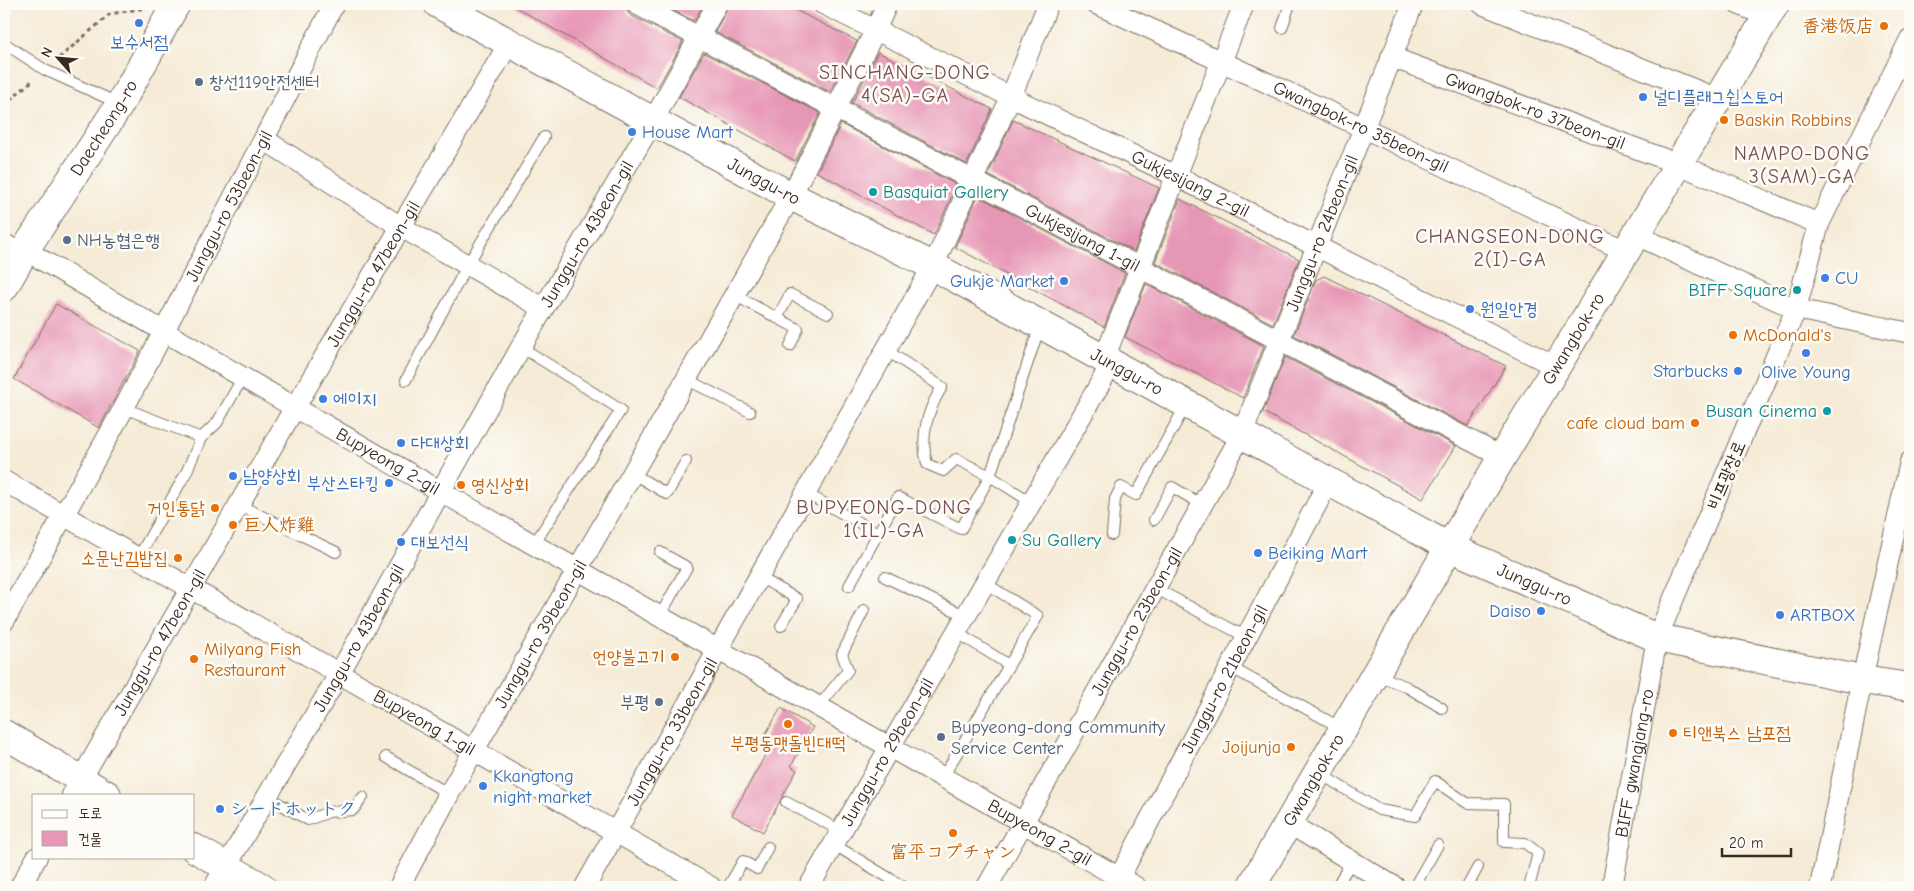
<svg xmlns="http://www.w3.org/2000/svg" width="1914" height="891" viewBox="0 0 1914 891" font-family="'Comic Neue','LXGW WenKai TC','Poor Story','Klee One',sans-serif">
	<rect width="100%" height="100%" fill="#fdfcf7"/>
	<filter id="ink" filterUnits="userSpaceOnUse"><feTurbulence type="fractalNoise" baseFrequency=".02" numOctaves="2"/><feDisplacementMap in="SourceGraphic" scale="10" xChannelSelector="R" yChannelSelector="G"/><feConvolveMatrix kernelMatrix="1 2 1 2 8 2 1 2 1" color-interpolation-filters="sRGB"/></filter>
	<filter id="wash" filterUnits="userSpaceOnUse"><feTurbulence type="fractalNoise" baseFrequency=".0096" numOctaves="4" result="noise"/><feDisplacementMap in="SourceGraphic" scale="20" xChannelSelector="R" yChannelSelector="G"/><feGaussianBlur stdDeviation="1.12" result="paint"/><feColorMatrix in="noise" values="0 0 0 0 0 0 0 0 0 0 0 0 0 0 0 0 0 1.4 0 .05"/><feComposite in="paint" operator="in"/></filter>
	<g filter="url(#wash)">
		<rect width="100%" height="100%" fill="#f5ebd7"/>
		<g id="blocks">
			<g fill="#e797b6">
				<path d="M510,4H624L626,10L630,15L683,42L657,88Z"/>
				<path d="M661,4H704L694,21Z"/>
				<path d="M729,4H783L857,41L830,92L715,32Z"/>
				<path d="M878,52L992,109L967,164L852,103Z"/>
				<path d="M704,53L820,113L795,161L679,97Z"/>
				<path d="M1013,120L1159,188L1134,251L988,175Z"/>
				<path d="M841,124L957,185L934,235L817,172Z"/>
				<path d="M978,196L1125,273L1104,327L955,247Z"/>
				<path d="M1180,199L1299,259L1273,324L1155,262Z"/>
				<path d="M1324,276L1506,366L1468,426L1294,335L1316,280Z"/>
				<path d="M1146,284L1264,346L1243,398L1125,337Z"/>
				<path d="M56,304L140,351L99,428L14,379Z"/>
				<path d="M1285,357L1456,446L1423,499L1263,412Z"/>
				<path d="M781,708L813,727L791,766L797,770L763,832L732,815L768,750L759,745Z"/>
			</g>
		</g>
	</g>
	<g filter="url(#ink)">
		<use href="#blocks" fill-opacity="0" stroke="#7c6e5f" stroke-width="1"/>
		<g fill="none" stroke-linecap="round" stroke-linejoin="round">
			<g stroke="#7c6e5f" stroke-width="12">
				<g id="service">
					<path d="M1282,28L1290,4"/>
					<path d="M4,43L45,70L120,104"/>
					<path d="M4,238L25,250"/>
					<path d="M734,295L798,329L790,346"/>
					<path d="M777,318L790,294L828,313"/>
					<path d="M521,347L621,410L534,544"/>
					<path d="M886,350L942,387C927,411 920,437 927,464L943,471L956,459L990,476L1031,502"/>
					<path d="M686,379L750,412"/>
					<path d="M406,380L468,264L544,137"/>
					<path d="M124,408L201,438"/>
					<path d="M632,473L667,494L686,461"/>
					<path d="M807,494L878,533"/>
					<path d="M239,505L336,552"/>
					<path d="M1154,520L1172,487L1203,505"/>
					<path d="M1112,535L1115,499L1121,487L1136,495L1186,405"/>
					<path d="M138,558L186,473L201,438L217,423L243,377"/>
					<path d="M758,576L797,599L781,626"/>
					<path d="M885,577L966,616"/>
					<path d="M849,586L898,497L961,529L990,476L1040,326"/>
					<path d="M1155,588L1246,637"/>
					<path d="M660,616L687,567L660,552"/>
					<path d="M956,632L1009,665"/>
					<path d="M1230,667L1343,729"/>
					<path d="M1375,674L1407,687L1442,708"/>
					<path d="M819,706L848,670L842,654L864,610"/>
					<path d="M386,757L449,794"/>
					<path d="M1319,773L1379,810L1415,816L1435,781L1467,803L1504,804V842L1525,843L1538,853L1529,887"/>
					<path d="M943,777L1038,616L985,583"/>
					<path d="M266,796L308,820L329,812L353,810L363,797"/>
					<path d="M786,802L841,831"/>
					<path d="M833,844L904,887"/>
					<path d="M681,887L689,874"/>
					<path d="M728,887L743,861L757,869L768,847"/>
					<path d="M1336,887L1352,861"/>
					<path d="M1414,887L1438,845"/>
					<path d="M1467,887L1478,867"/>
				</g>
			</g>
			<g stroke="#7c6e5f" stroke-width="22">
				<g id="minor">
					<path id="s1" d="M636,4L1502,457"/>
					<path id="s2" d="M823,4L1011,97L1176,176L1557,367"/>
					<path id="s3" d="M1096,4C1273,84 1449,169 1626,251"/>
					<path d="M1482,4L1718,99"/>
					<path d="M1738,4L1767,16"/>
					<path id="s4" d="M1391,57L1678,164L1819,224"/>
					<path d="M265,140L401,227L543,308"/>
					<path d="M1636,235L1796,309L1819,224L1910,39"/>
					<path id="s5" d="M25,250C393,467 765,676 1136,887"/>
					<path d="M1104,359L1244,4"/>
					<path id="s6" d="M4,481L711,887"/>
					<path id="s7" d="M4,621L124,408L334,4"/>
					<path id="s8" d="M72,795L295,407L509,43"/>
					<path d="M1288,823L1395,887"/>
					<path id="s9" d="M1119,878L1329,481"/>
					<path d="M20,887L37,857"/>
					<path id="s10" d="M214,887L339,674L521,347L653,121L717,4"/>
					<path id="s11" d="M399,887L449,794L791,196L875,31L887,4"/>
					<path id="s12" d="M585,887L933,266L1011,97L1048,4"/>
					<path id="s13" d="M809,887L1112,363"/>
					<path id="s14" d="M987,887L1242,434L1413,4"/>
					<path id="s15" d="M1612,887L1657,638L1796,309L1910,333"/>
					<path d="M1820,887L1862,680L1910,462"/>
				</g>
			</g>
			<g stroke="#7c6e5f" stroke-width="30">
				<g id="secondary">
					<path id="s16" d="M438,4L791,196L933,266L1449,547L1657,638L1862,680L1910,687"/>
					<path id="s17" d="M4,287L25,250L120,104L176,4"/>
					<path d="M4,734L107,795"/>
					<path d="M194,848L262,887"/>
					<path id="s18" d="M1251,887L1502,457L1775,4"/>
				</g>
			</g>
			<g stroke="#7c6e5f" stroke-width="3" stroke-dasharray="4 4" stroke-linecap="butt">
				<path d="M59,58L110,14L145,8"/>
				<path d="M4,105L33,80"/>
			</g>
			<use href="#service" stroke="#fff" stroke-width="10"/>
			<use href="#minor" stroke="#fff" stroke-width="20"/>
			<use href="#secondary" stroke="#fff" stroke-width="28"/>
		</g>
	</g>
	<g fill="#3f7fe0" stroke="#fdfcf7" stroke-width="2">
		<circle cx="139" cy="23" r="5"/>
		<circle cx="1643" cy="97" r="5"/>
		<circle cx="632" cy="132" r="5"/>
		<circle cx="1825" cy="278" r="5"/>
		<circle cx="1064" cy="281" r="5"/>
		<circle cx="1470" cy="309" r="5"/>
		<circle cx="1806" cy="353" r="5"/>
		<circle cx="1738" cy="371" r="5"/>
		<circle cx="323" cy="399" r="5"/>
		<circle cx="401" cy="443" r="5"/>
		<circle cx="233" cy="476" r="5"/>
		<circle cx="389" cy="483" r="5"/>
		<circle cx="401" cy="542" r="5"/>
		<circle cx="1258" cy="553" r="5"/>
		<circle cx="1541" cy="611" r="5"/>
		<circle cx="1780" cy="615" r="5"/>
		<circle cx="483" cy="786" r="5"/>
		<circle cx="220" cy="809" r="5"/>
	</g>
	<g fill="#e8710a" stroke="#fdfcf7" stroke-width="2">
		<circle cx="1884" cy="26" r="5"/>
		<circle cx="1724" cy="120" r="5"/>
		<circle cx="1733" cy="335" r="5"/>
		<circle cx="1695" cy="423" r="5"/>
		<circle cx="461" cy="485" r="5"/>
		<circle cx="215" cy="508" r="5"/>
		<circle cx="233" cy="525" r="5"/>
		<circle cx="178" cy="558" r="5"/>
		<circle cx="675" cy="657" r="5"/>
		<circle cx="194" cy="659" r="5"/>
		<circle cx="788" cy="724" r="5"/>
		<circle cx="1673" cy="733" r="5"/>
		<circle cx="1291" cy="747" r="5"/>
		<circle cx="953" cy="833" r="5"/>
	</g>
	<g fill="#5c6f8a" stroke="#fdfcf7" stroke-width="2">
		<circle cx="199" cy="82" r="5"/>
		<circle cx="67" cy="240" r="5"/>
		<circle cx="659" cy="702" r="5"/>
		<circle cx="941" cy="737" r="5"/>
	</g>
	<g fill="#0f9aa8" stroke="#fdfcf7" stroke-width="2">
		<circle cx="873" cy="192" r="5"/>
		<circle cx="1797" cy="290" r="5"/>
		<circle cx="1827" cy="411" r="5"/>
		<circle cx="1012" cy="540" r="5"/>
	</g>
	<g text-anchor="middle" stroke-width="5" stroke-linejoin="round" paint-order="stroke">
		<g font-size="18" fill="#c56008" stroke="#fdfcf7" text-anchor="end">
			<text x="1874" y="32">香港饭店</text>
			<text x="1734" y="126" text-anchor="start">Baskin Robbins</text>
			<text x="1743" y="341" text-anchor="start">McDonald's</text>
			<text x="1685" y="429">cafe cloud bam</text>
			<text x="471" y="491" text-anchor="start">영신상회</text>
			<text x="205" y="514">거인통닭</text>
			<text x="243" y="531" text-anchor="start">巨人炸雞</text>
			<text x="168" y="564">소문난김밥집</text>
			<text x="204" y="655" text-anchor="start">Milyang Fish<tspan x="204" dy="21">Restaurant</tspan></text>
			<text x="665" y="663">언양불고기</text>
			<text x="1683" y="739" text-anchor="start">티앤북스 남포점</text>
			<text x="788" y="749" text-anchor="middle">부평동맷돌빈대떡</text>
			<text x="1281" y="753">Joijunja</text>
			<text x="953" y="858" text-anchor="middle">富平コプチャン</text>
		</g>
		<g font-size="18" fill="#366cbe" stroke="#fdfcf7" text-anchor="start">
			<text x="139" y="48" text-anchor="middle">보수서점</text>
			<text x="1653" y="103">널디플래그쉽스토어</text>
			<text x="642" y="138">House Mart</text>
			<text x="1835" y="284">CU</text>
			<text x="1054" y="287" text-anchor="end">Gukje Market</text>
			<text x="1480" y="315">원일안경</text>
			<text x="1728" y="377" text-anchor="end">Starbucks</text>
			<text x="1806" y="378" text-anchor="middle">Olive Young</text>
			<text x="333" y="405">에이지</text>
			<text x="411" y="449">다대상회</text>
			<text x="243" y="482">남양상회</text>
			<text x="379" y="489" text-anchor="end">부산스타킹</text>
			<text x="411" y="548">대보선식</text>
			<text x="1268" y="559">Beiking Mart</text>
			<text x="1531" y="617" text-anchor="end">Daiso</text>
			<text x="1790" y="621">ARTBOX</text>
			<text x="493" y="782">Kkangtong<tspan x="493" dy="21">night market</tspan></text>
			<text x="230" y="815">シードホットク</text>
		</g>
		<g font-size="18" fill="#4e5e75" stroke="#fdfcf7" text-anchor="start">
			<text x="209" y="88">창선119안전센터</text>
			<text x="77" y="246">NH농협은행</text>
			<text x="649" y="708" text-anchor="end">부평</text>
			<text x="951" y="733">Bupyeong-dong Community<tspan x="951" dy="21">Service Center</tspan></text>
		</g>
		<g font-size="18" fill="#3b2a1e" stroke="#fdfcf7">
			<text dy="6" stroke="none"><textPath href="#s4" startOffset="154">Gwangbok-ro 37beon-gil</textPath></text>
			<text dy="6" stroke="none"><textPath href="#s3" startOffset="292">Gwangbok-ro 35beon-gil</textPath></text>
			<text dy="6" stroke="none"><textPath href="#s17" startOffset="188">Daecheong-ro</textPath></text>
			<text dy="6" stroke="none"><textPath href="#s16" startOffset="371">Junggu-ro</textPath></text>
			<text dy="6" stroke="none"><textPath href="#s2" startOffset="409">Gukjesijang 2-gil</textPath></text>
			<text dy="6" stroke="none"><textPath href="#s7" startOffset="472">Junggu-ro 53beon-gil</textPath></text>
			<text dy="6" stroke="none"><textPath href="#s14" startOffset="736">Junggu-ro 24beon-gil</textPath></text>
			<text dy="6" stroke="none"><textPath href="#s10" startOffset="752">Junggu-ro 43beon-gil</textPath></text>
			<text dy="6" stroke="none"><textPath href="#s1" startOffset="504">Gukjesijang 1-gil</textPath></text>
			<text dy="6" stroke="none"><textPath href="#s8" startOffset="602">Junggu-ro 47beon-gil</textPath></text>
			<text dy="6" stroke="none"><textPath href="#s18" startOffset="636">Gwangbok-ro</textPath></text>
			<text dy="6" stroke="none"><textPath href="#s16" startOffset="781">Junggu-ro</textPath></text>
			<text dy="6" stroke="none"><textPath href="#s5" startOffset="420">Bupyeong 2-gil</textPath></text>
			<text transform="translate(1726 475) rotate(-67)" y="6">비프광장로</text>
			<text dy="6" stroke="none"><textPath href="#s16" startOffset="1241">Junggu-ro</textPath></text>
			<text dy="6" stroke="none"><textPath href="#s14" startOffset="305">Junggu-ro 23beon-gil</textPath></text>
			<text dy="6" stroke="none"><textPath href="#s11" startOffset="290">Junggu-ro 39beon-gil</textPath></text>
			<text dy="6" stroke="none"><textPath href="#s10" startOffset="288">Junggu-ro 43beon-gil</textPath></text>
			<text dy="6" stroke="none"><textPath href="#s8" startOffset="176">Junggu-ro 47beon-gil</textPath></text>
			<text dy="6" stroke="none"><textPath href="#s9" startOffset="225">Junggu-ro 21beon-gil</textPath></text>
			<text dy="6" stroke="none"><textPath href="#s6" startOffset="485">Bupyeong 1-gil</textPath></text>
			<text dy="6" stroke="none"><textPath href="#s12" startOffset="178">Junggu-ro 33beon-gil</textPath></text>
			<text dy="6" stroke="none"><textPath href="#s13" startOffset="156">Junggu-ro 29beon-gil</textPath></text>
			<text dy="6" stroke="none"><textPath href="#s15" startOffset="126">BIFF gwangjang-ro</textPath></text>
			<text dy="6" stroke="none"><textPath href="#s18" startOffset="124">Gwangbok-ro</textPath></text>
			<text dy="6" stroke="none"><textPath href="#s5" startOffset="1170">Bupyeong 2-gil</textPath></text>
		</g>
		<g font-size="18" fill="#0d838f" stroke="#fdfcf7" text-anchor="start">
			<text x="883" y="198">Basquiat Gallery</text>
			<text x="1787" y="296" text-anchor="end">BIFF Square</text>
			<text x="1817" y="417" text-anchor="end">Busan Cinema</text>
			<text x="1022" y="546">Su Gallery</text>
		</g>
		<g font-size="20" letter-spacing="1" fill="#775053" stroke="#fdfcf7">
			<text x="905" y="79">SINCHANG-DONG<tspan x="905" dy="23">4(SA)-GA</tspan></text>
			<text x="1802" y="160">NAMPO-DONG<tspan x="1802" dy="23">3(SAM)-GA</tspan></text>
			<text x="1510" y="243">CHANGSEON-DONG<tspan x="1510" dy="23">2(I)-GA</tspan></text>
			<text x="884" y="514">BUPYEONG-DONG<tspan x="884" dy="23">1(IL)-GA</tspan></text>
		</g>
	</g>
	<rect width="1914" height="891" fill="none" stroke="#fdfcf7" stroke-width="20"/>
	<rect x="32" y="794" width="162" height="65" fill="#fdfcf7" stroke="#afa8a0"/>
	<rect x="42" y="810" width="25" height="8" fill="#ffffff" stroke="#afa8a0"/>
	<text x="78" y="818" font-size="15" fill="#3b2a1e">도로</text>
	<rect x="42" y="831" width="25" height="15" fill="#e797b6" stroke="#afa8a0"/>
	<text x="78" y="844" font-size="15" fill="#3b2a1e">건물</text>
	<g transform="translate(58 58) rotate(297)" stroke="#fdfcf7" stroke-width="4" paint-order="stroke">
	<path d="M0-4L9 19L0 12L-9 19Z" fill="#3b2a1e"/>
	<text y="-8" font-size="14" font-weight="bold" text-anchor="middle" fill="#3b2a1e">N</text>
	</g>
	<path d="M1722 848v8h69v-8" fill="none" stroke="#3b2a1e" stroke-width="2.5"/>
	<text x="1729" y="848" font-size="15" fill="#3b2a1e" stroke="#fdfcf7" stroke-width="4" paint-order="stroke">20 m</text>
</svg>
